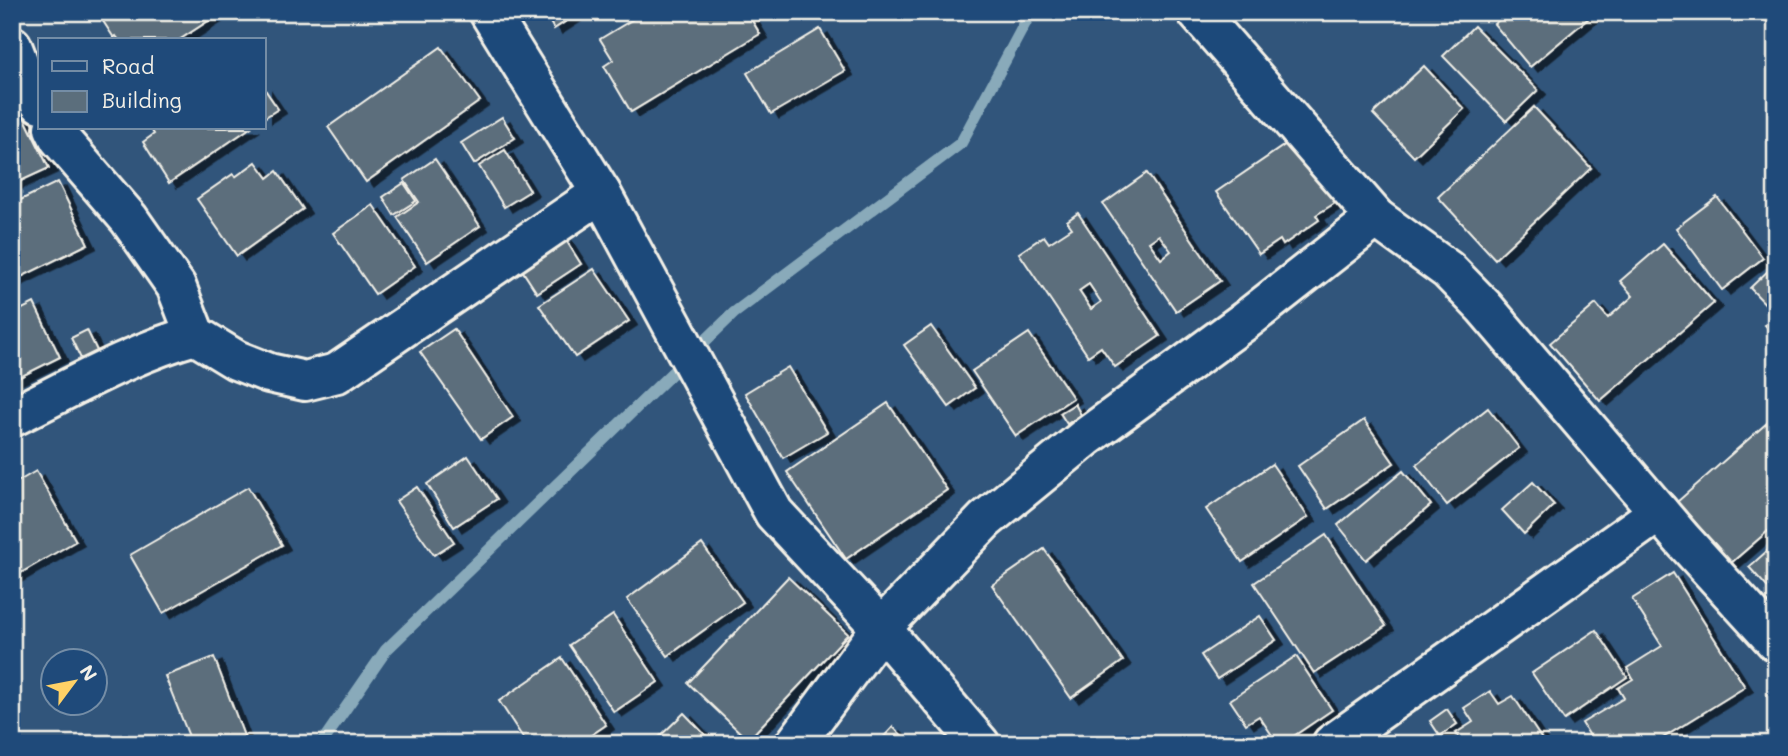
<svg xmlns="http://www.w3.org/2000/svg" width="1788" height="756" viewBox="0 0 1788 756" font-family="Mali,sans-serif">
	<defs>
		<filter id="shadow"><feDropShadow dx="8" dy="4.5" stdDeviation="0" flood-color="#0009"/></filter>
	</defs>
	<rect width="100%" height="100%" fill="#31557b"/>
	<filter id="ink" filterUnits="userSpaceOnUse"><feTurbulence type="fractalNoise" baseFrequency=".0143" numOctaves="2"/><feDisplacementMap in="SourceGraphic" scale="14" xChannelSelector="R" yChannelSelector="G"/><feConvolveMatrix kernelMatrix="1 2 1 2 8 2 1 2 1" color-interpolation-filters="sRGB"/></filter>
	<g filter="url(#ink)">
		<g fill="none" stroke-linecap="round" stroke-linejoin="round">
			<path stroke="#89aaba" stroke-width="12" d="M321,744L386,650L734,313L961,143L1031,12"/>
		</g>
		<g fill="#5b6e7c" stroke="#f4f1e8" stroke-width="2" fill-rule="evenodd" filter="url(#shadow)">
			<path d="M97,12H222L179,40H119L116,36L114,38Z"/>
			<path d="M544,12H580L554,29Z"/>
			<path d="M645,12H747L760,34L631,112L604,66L613,60L600,39Z"/>
			<path d="M1509,12H1596L1530,67L1494,24Z"/>
			<path d="M1474,26L1538,90L1506,121L1443,56Z"/>
			<path d="M820,29L845,71L771,114L747,73Z"/>
			<path d="M441,47L480,101L366,182L328,127Z"/>
			<path d="M1424,66L1464,109L1414,157L1373,114Z"/>
			<path d="M264,88L278,109L264,118Z"/>
			<path d="M12,92L49,168L12,185Z"/>
			<path d="M1534,107L1591,168L1495,259L1438,197Z"/>
			<path d="M502,117L515,138L474,164L461,143Z"/>
			<path d="M150,128H250L169,183L143,142L154,134Z"/>
			<path d="M1292,140L1335,203L1316,215L1319,220L1283,245L1280,240L1259,254L1216,192Z"/>
			<path d="M505,150L530,191L504,207L479,166Z"/>
			<path d="M435,159L480,226L427,262L397,217L419,202L404,180Z"/>
			<path d="M256,162L268,178L277,171L303,209L237,256L197,199L233,174L235,177Z"/>
			<path d="M1147,173L1220,281L1176,311L1103,204ZM1159,235L1171,251L1161,259L1149,242Z"/>
			<path d="M58,182L88,244L13,281L12,204Z"/>
			<path d="M404,183L416,201L394,215L383,197Z"/>
			<path d="M1717,197L1763,258L1722,290L1676,228Z"/>
			<path d="M373,205L415,266L375,294L333,233Z"/>
			<path d="M1078,213L1160,336L1115,367L1101,347L1088,356L1019,253L1044,236L1049,243L1072,228L1067,221ZM1089,284L1101,302L1091,309L1079,291Z"/>
			<path d="M564,237L581,264L537,293L520,267Z"/>
			<path d="M1663,244L1714,303L1600,401L1550,343L1596,304L1608,318L1633,296L1620,281Z"/>
			<path d="M1776,263V336L1765,325L1776,315L1750,288Z"/>
			<path d="M594,269L629,321L575,357L539,305Z"/>
			<path d="M34,303L60,357L12,381V314Z"/>
			<path d="M931,326L975,388L949,407L904,345Z"/>
			<path d="M454,329L513,417L481,439L420,352Z"/>
			<path d="M87,330L99,355L83,363L71,338Z"/>
			<path d="M1029,333L1073,398L1016,436L972,371Z"/>
			<path d="M788,367L827,432L783,458L745,393Z"/>
			<path d="M888,403L947,490L846,559L787,472Z"/>
			<path d="M1075,404L1081,415L1067,424L1060,413Z"/>
			<path d="M1488,408L1519,448L1447,505L1416,465Z"/>
			<path d="M1776,415V524L1731,563L1677,502Z"/>
			<path d="M1364,420L1394,463L1327,509L1298,466Z"/>
			<path d="M468,456L497,499L454,527L427,484Z"/>
			<path d="M1272,464L1308,517L1242,562L1206,509Z"/>
			<path d="M36,471L76,541L12,578V485Z"/>
			<path d="M1403,471L1431,505L1366,560L1338,525Z"/>
			<path d="M1533,482L1554,505L1524,534L1502,510Z"/>
			<path d="M248,487L282,545L163,613L130,555Z"/>
			<path d="M417,487L454,542L434,555L396,501Z"/>
			<path d="M1326,535L1386,626L1314,673L1254,583Z"/>
			<path d="M1776,543V597L1749,567Z"/>
			<path d="M702,544L743,602L668,656L627,599Z"/>
			<path d="M1044,549L1123,661L1071,698L992,585Z"/>
			<path d="M1673,573L1745,687L1653,744H1595L1582,723L1624,698L1618,688L1633,679L1627,668L1662,646L1632,599Z"/>
			<path d="M788,577L848,634L748,740L688,683Z"/>
			<path d="M613,615L658,682L614,712L569,645Z"/>
			<path d="M1260,616L1276,640L1217,679L1201,655Z"/>
			<path d="M1596,630L1627,677L1564,720L1532,673Z"/>
			<path d="M1296,656L1332,710L1282,744H1278L1259,716L1246,724L1230,700Z"/>
			<path d="M214,657L247,744H192L165,676Z"/>
			<path d="M562,658L606,725L578,744H527L499,701Z"/>
			<path d="M1490,691L1499,704L1513,696L1545,744H1463L1456,733L1473,722L1464,708Z"/>
			<path d="M1447,709L1457,724L1440,736L1430,721Z"/>
			<path d="M684,713L714,744H652Z"/>
			<path d="M893,727L911,744H877Z"/>
		</g>
		<g fill="none" stroke-linecap="round" stroke-linejoin="round">
			<g stroke="#f4f1e8" stroke-width="44">
				<g id="minor">
					<path d="M489,12L601,193L774,513L881,628L980,744"/>
					<path d="M1197,12L1376,218L1448,270L1484,307L1682,539L1776,642"/>
					<path d="M12,46L21,69L40,103"/>
					<path d="M54,128L59,138L129,219L176,286L195,335L236,360L269,373L305,381L337,373L601,193"/>
					<path d="M12,417C71,388 131,353 195,335"/>
					<path d="M795,744L881,628L985,520L1085,438L1246,320L1376,218"/>
					<path d="M1332,744L1659,512"/>
				</g>
			</g>
			<use href="#minor" stroke="#1f4a7a" stroke-width="38"/>
		</g>
	</g>
	<rect width="1788" height="756" fill="none" stroke="#1f4a7a" stroke-width="42"/>
	<rect x="21" y="21" width="1746" height="714" fill="none" stroke="#f4f1e8" stroke-width="2.5" filter="url(#ink)"/>
	<rect x="38" y="38" width="228" height="91" fill="#1f4a7a" stroke="#748da6" stroke-width="2"/>
	<rect x="52" y="61" width="35" height="10" fill="#1f4a7a" stroke="#748da6" stroke-width="2"/>
	<text x="102" y="74" font-size="21" fill="#f4f1e8">Road</text>
	<rect x="52" y="91" width="35" height="21" fill="#5b6e7c" stroke="#748da6" stroke-width="2"/>
	<text x="102" y="108" font-size="21" fill="#f4f1e8">Building</text>
	<g transform="translate(74 682) rotate(58)"><circle r="33" fill="#1f4a7a" stroke="#748da6" stroke-width="2"/>
	<path d="M0-5L12 26L0 18L-12 26Z" fill="#ffd166"/>
	<text y="-10" font-size="19" font-weight="bold" text-anchor="middle" fill="#f4f1e8">N</text>
	</g>
</svg>
